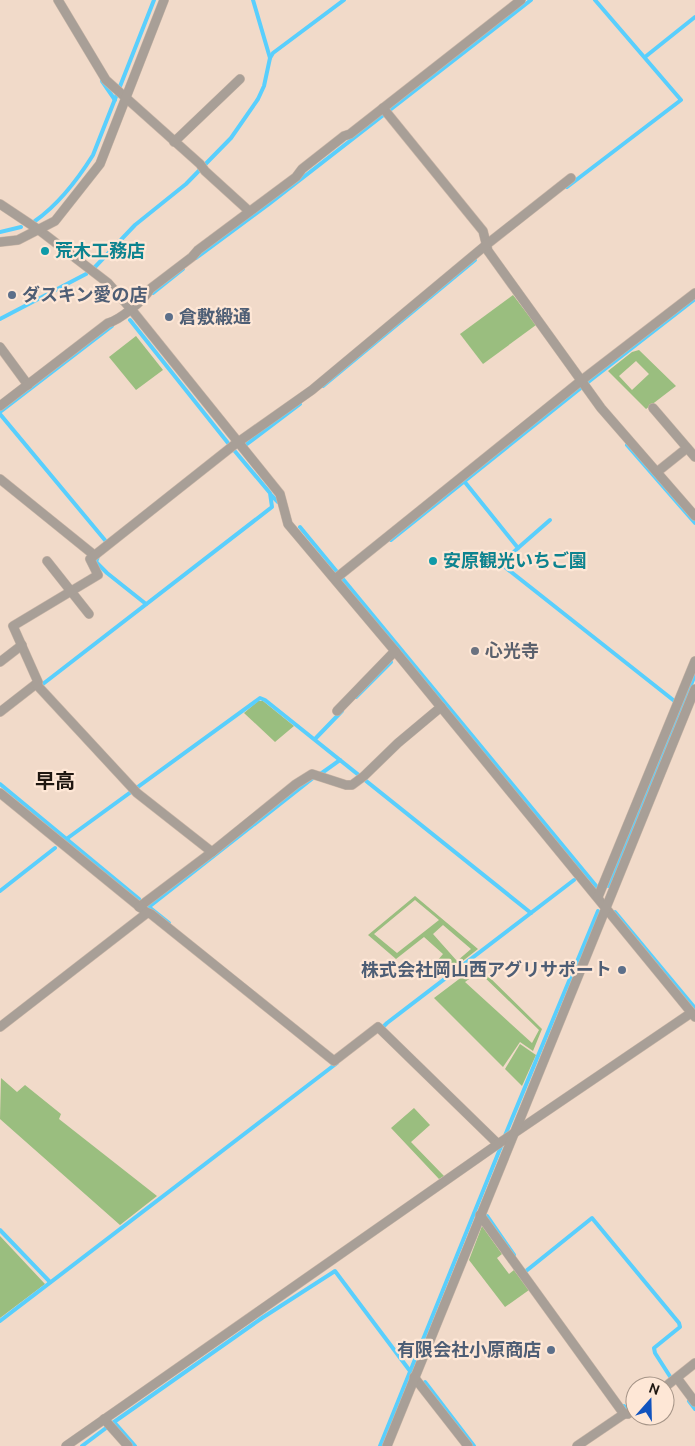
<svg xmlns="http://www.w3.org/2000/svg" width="695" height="1446" viewBox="0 0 695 1446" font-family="Ubuntu,'Noto Sans JP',sans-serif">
	<rect width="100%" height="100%" fill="#f1dac9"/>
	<g fill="#9abe7f" fill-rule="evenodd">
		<path d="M513,295L536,325L483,364L460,334Z"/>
		<path d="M136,336L163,370L136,390L109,357Z"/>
		<path d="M639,350L676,386L646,409L608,371L632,352ZM636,361L649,374L632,390L619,376Z"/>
		<path d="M258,701H263L294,726L275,742L244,713Z"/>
		<path d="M415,896L478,949L446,974L437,961L443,954L424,937L396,959L368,935ZM415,900L439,920L397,953L374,934ZM443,925L471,949L457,961L433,934Z"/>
		<path d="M475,967L480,968L542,1029L533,1051L520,1042L503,1067L434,998ZM479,972L539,1030L532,1043L465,982Z"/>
		<path d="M520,1044L536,1055L522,1086L505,1069Z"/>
		<path d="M1,1078L17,1092L25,1085L61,1114L59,1119L157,1196L120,1225L0,1119Z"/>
		<path d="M414,1108L430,1125L411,1142L444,1176L439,1179L391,1128Z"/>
		<path d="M482,1226L502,1254L497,1258L509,1274L514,1270L529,1290L505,1307L469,1260Z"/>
		<path d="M0,1236L45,1284L0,1318Z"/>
	</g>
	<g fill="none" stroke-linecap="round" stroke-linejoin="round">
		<g stroke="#59cffd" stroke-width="4">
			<path d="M253,0L270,58"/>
			<path d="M645,57L695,17"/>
			<path d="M102,81L115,100"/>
			<path d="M567,187L681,100L595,0"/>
			<path d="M35,221C59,204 78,179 93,155L154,0"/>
			<path d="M0,232L21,227"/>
			<path d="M196,258L269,204L531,0"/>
			<path d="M95,267L135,225L186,184L231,138L258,99L264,86L270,58L273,53L344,0"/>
			<path d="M153,293L183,269"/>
			<path d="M0,319L86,274"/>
			<path d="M323,386L475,260"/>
			<path d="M0,412L112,326"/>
			<path d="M0,414L109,545"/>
			<path d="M247,444L300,404"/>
			<path d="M627,445L695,523"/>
			<path d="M464,481L518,548L501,564L682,707"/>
			<path d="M271,495L278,502"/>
			<path d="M300,527L597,887"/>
			<path d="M391,540L592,379L695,299"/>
			<path d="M518,548L550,520"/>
			<path d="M98,556L96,562L107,573L146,604"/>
			<path d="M39,687L272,507L270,493L228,443L130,320"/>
			<path d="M356,697L391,662"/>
			<path d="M315,739L342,711"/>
			<path d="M319,775L340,760"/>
			<path d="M0,784L139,899"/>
			<path d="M65,840L260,698L265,700L531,913"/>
			<path d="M608,886L695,675"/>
			<path d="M0,891L55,848"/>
			<path d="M149,907L169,923"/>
			<path d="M145,910L313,778"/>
			<path d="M615,912L695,1008"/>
			<path d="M380,1030L387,1023L574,880"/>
			<path d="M504,1138L598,911"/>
			<path d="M487,1216L514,1255"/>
			<path d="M0,1230L50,1282"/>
			<path d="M526,1271L592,1218L679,1323L680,1327L654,1348L655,1353L671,1378"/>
			<path d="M0,1321L337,1063"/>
			<path d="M425,1382L474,1446"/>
			<path d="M689,1401L695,1409"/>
			<path d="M624,1406L626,1409L635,1403"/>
			<path d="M114,1422L135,1446"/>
			<path d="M82,1446L114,1422L262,1318L335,1271L410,1371"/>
			<path d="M380,1446L502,1144"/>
		</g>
		<g stroke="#cbb7a8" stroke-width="10">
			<g id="minor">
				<path d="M58,0L106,80L200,164L205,171L249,211"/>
				<path d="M383,108L483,231L488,251L601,408L695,516"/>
				<path d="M174,142L240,79"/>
				<path d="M0,204L39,230L108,283L131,309L280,494L288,524L395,651L695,1017"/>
				<path d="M0,242L18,240L55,221L100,164L164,0"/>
				<path d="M0,347L28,385"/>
				<path d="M0,406L108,323C120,320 144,300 150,289L192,257L198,250L296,177L302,169L344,136L350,134L521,0"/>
				<path d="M653,408L695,457"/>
				<path d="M657,472L687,448"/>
				<path d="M0,479L94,555"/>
				<path d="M47,561L89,614"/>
				<path d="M335,579L582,380L695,293"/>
				<path d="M0,662L22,645"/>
				<path d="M337,711L395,651"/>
				<path d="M0,712L36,684"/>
				<path d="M0,793L146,912L151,914L334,1061L378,1027L498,1144"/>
				<path d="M212,852L137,793L36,684L38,682L13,626L98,575L90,559L234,445L312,390L486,245L571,178"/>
				<path d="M598,897L695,661"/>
				<path d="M139,907L212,852L296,784L312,774L346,785H352L364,776L398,743L441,707"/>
				<path d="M0,1027L147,913"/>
				<path d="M480,1215L624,1414"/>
				<path d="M414,1377L468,1446"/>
				<path d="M677,1378L695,1402"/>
				<path d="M665,1387L695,1363"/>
				<path d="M104,1419L128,1446"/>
				<path d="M66,1446L498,1144L691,1013"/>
				<path d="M387,1446L695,689"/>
				<path d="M577,1446L624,1414H628L635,1409"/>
			</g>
		</g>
		<use href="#minor" stroke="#a89f97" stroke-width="9"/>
	</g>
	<g fill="#0f9aa8" stroke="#fee7d6" stroke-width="2">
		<circle cx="45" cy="251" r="5"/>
		<circle cx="433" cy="561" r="5"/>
	</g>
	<g fill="#5c6f8a" stroke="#fee7d6" stroke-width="2">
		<circle cx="12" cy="295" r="5"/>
		<circle cx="169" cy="317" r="5"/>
		<circle cx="622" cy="970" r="5"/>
		<circle cx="551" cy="1350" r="5"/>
	</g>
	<circle fill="#6b7280" stroke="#fee7d6" stroke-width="2" cx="475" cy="651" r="5"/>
	<g text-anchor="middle" stroke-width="4.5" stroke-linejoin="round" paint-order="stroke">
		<g font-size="18" font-weight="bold" fill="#0d838f" stroke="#fee7d6" text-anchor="start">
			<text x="55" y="257">荒木工務店</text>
			<text x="443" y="567">安原観光いちご園</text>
		</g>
		<g font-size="18" font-weight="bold" fill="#4e5e75" stroke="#fee7d6" text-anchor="start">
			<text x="22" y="301">ダスキン愛の店</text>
			<text x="179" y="323">倉敷緞通</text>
			<text x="612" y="976" text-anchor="end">株式会社岡山西アグリサポート</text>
			<text x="541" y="1356" text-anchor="end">有限会社小原商店</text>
		</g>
		<g font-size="18" font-weight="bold" fill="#5b616d" stroke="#fee7d6" text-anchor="start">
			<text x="485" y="657">心光寺</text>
		</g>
		<g font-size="20" font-weight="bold" fill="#1f1711" stroke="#fee7d6">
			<text x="55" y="788">早高</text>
		</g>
	</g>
	<g transform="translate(650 1401) rotate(20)"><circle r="24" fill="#fee7d6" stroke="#a59487"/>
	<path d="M0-4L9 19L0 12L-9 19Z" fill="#1153be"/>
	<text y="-8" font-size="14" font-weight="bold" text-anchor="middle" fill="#1f1711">N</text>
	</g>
</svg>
